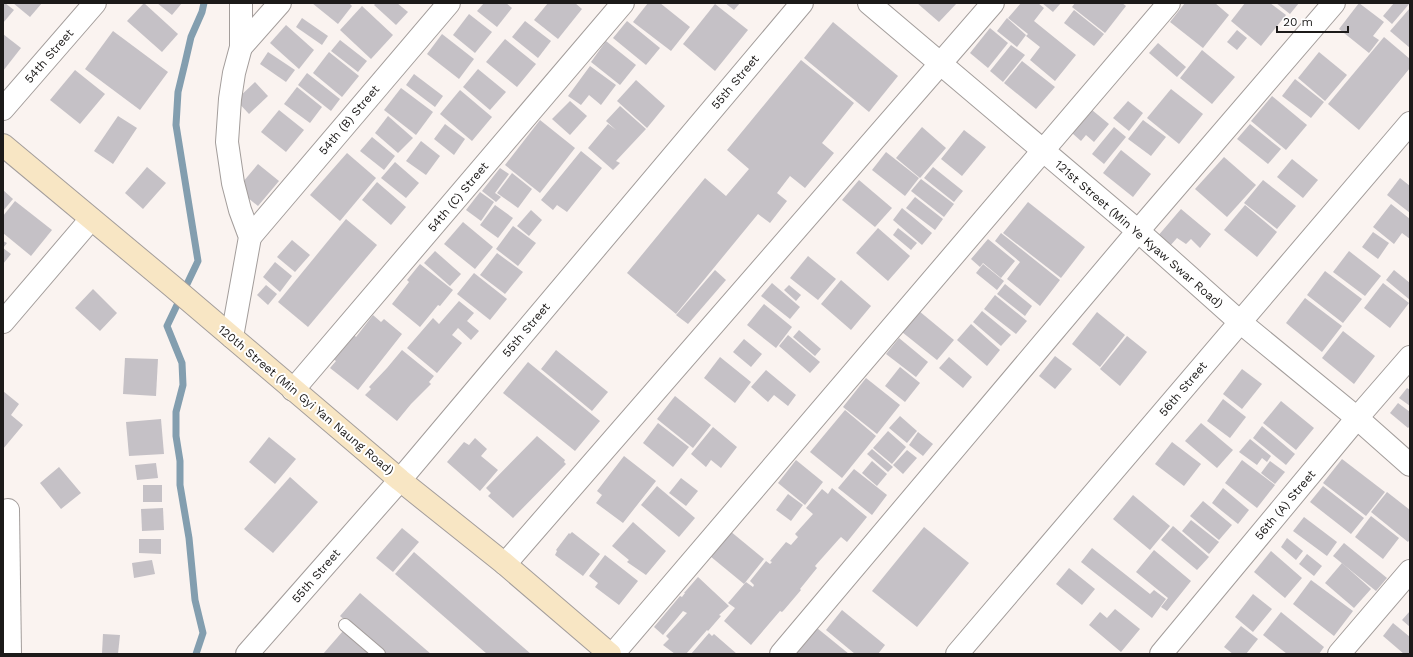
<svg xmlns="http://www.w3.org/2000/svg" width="1413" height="657" viewBox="0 0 1413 657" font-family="'Work Sans',sans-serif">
	<rect width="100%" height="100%" fill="#faf3f0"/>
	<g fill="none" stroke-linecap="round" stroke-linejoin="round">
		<path stroke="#839eaf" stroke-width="7" d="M196,654L203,633L195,600L189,538L180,485V461L176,436V412L183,385L182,363L167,326L198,261L176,125L178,92L185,63L191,37L202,12L204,3"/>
	</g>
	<g fill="#c5c1c6">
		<path d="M3,3H5L14,10L3,23Z"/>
		<path d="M13,3H42L30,17Z"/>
		<path d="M144,3L178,34L162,52L127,21Z"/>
		<path d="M157,3H182L172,15Z"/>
		<path d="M312,3H349L352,6L338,24Z"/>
		<path d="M376,3H397L408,12L396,25L374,5Z"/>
		<path d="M484,3H506L512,8L497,27L477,11Z"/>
		<path d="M548,3H575L582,9L558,39L534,20Z"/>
		<path d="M648,3H660L690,27L671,51L633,22Z"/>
		<path d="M725,3H740L734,10Z"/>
		<path d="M917,3H957L939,22Z"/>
		<path d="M1021,3H1038L1044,8L1034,21L1076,55L1055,81L1030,60L1040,47L1026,36L1028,34L1008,18Z"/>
		<path d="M1042,3H1061L1053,12Z"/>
		<path d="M1075,3H1122L1126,6L1105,33L1072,7Z"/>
		<path d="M1185,3H1215L1229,15L1203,48L1170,22Z"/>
		<path d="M1245,3H1270L1286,15L1261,46L1231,21Z"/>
		<path d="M1276,3H1299L1290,14Z"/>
		<path d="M1359,3L1384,22L1373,36L1379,40L1369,53L1339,29Z"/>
		<path d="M1394,3H1410L1392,24L1383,16Z"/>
		<path d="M715,4L748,30L715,71L683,44Z"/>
		<path d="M362,6L393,35L371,59L340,30Z"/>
		<path d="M1410,8V48L1390,31Z"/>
		<path d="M1074,10L1104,34L1094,46L1064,23Z"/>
		<path d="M469,14L492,32L475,53L453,35Z"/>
		<path d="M302,18L328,36L322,45L296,27Z"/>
		<path d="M1007,18L1026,35L1017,47L997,31Z"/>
		<path d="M525,21L551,41L538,58L512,37Z"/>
		<path d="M627,21L660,48L646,65L613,38Z"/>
		<path d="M833,22L898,76L869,112L804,58Z"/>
		<path d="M286,25L314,50L299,69L270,43Z"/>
		<path d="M990,28L1008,43L988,68L970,53Z"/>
		<path d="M1237,30L1247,38L1237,50L1227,42Z"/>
		<path d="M113,31L168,72L140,110L85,69Z"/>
		<path d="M3,34L21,48L3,71Z"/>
		<path d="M442,34L474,59L459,79L427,54Z"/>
		<path d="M1384,37L1410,59V68L1359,130L1328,104Z"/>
		<path d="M505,39L536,64L517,87L486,62Z"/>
		<path d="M340,40L367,61L358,72L331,51Z"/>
		<path d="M606,41L636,65L620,85L591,62Z"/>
		<path d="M1158,43L1186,67L1177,77L1149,53Z"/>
		<path d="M1011,45L1025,55L1003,82L990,71Z"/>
		<path d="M1202,50L1235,77L1212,104L1180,78Z"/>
		<path d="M268,52L295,70L286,82L260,64Z"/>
		<path d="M329,52L359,76L342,97L313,73Z"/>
		<path d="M1319,52L1347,75L1325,101L1298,78Z"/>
		<path d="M801,60L854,103L822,143L834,153L805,188L790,176L777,193L787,201L770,223L758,214L676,314L627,273L705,178L726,196L749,169L727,150Z"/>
		<path d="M1022,61L1055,87L1036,109L1004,83Z"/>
		<path d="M590,66L616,85L601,105L589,95L581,105L568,96Z"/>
		<path d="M478,69L506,92L490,110L463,87Z"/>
		<path d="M75,70L105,94L80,124L50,100Z"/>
		<path d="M307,73L340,99L331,111L298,85Z"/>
		<path d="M414,74L443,96L435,107L406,85Z"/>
		<path d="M1295,79L1324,102L1311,118L1282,96Z"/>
		<path d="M636,80L665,106L647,128L617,101Z"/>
		<path d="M255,82L268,96L249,114L236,100Z"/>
		<path d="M297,87L322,107L310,123L284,104Z"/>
		<path d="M401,88L433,112L416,135L384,110Z"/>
		<path d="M1171,89L1203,114L1179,144L1147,118Z"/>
		<path d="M460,90L492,117L472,141L440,114Z"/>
		<path d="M1272,96L1307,125L1286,150L1251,121Z"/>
		<path d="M570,101L587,116L570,135L552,119Z"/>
		<path d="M1128,101L1143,113L1129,131L1113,118Z"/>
		<path d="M620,106L646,129L616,161L620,163L613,170L588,148L608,124L616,130L606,121Z"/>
		<path d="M279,110L304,130L286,152L261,132Z"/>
		<path d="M1092,110L1109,124L1094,142L1086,135L1081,141L1072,133Z"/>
		<path d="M118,116L137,128L113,164L94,151Z"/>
		<path d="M388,116L413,138L398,153L375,133Z"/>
		<path d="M540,120L575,148L540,193L505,165Z"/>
		<path d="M1143,120L1166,137L1151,156L1128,139Z"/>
		<path d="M445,124L465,139L454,155L434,139Z"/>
		<path d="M1250,124L1281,149L1268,164L1237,139Z"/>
		<path d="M922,127L946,148L920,178L896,158Z"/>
		<path d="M1114,127L1126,137L1104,164L1092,154Z"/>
		<path d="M964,130L986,147L962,176L941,159Z"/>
		<path d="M372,137L395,156L384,170L360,151Z"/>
		<path d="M421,141L440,156L426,175L406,161Z"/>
		<path d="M1121,150L1151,174L1133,197L1103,173Z"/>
		<path d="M581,151L602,168L567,212L557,205L553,210L541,200Z"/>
		<path d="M886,152L919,178L905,196L872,170Z"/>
		<path d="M347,153L376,178L340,221L310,195Z"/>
		<path d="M1224,157L1256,185L1227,217L1195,189Z"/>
		<path d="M1292,159L1318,180L1303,198L1277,177Z"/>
		<path d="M395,162L419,183L406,198L381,178Z"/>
		<path d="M258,164L279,181L258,206L237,189Z"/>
		<path d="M147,167L166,183L143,209L125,193Z"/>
		<path d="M933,167L963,191L954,202L924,178Z"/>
		<path d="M500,168L509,174L495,193L501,197L496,202L482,191Z"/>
		<path d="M512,173L532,189L518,208L497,193Z"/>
		<path d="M1400,178L1410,186V213L1387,195Z"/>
		<path d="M921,179L954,204L944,217L911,191Z"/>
		<path d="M859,180L892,208L875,227L842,200Z"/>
		<path d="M1263,180L1296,206L1277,229L1244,203Z"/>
		<path d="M377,182L406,207L391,225L362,200Z"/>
		<path d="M3,190L13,199L3,211Z"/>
		<path d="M480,192L494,202L481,221L466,210Z"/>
		<path d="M915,197L943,219L935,230L906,208Z"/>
		<path d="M15,201L52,230L31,256L3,233V216Z"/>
		<path d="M1028,202L1085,247L1061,278L1003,233Z"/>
		<path d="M1391,204L1410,219V239L1402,233L1394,244L1373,227Z"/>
		<path d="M495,205L513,218L498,238L480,225Z"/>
		<path d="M1245,205L1277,232L1257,257L1224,230Z"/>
		<path d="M902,208L932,233L922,245L893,220Z"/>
		<path d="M1181,209L1211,234L1200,248L1191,239L1186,244L1177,238L1169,247L1157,237Z"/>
		<path d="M531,210L542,220L529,236L517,226Z"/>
		<path d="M346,219L377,245L308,327L278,302Z"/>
		<path d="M463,222L493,247L475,269L444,244Z"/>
		<path d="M513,226L536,243L518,266L496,249Z"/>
		<path d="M878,228L910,256L888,281L856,253Z"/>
		<path d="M898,228L917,243L911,250L893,235Z"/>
		<path d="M1373,232L1389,243L1378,259L1362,247Z"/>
		<path d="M1001,233L1060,280L1040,306L1007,279L1020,262L995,241Z"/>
		<path d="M988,239L1015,261L1001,278L983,263L980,267L971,259Z"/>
		<path d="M292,240L310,255L295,272L277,257Z"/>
		<path d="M3,241L7,243L3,248L11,254L3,264Z"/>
		<path d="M435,251L461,274L450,286L424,263Z"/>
		<path d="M1349,251L1381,276L1365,296L1333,272Z"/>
		<path d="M497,253L523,272L505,294L480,275Z"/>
		<path d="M808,256L836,279L818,300L790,278Z"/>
		<path d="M275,262L292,276L280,292L263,277Z"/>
		<path d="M420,264L453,290L440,306L438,305L420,327L392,304L409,282L407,280Z"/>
		<path d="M983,264L1004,281L997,290L976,273Z"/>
		<path d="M715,270L726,280L688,324L676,315Z"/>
		<path d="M1394,270L1410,283V300L1386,280Z"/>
		<path d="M1325,271L1362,299L1343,323L1307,295Z"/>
		<path d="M474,273L507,299L490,320L457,294Z"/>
		<path d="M841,280L871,306L851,330L821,304Z"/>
		<path d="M772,283L800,307L790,319L761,296Z"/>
		<path d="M1383,283L1409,303L1390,328L1364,308Z"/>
		<path d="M1005,284L1032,306L1025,316L997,294Z"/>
		<path d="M266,285L277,294L268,305L257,295Z"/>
		<path d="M789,285L801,295L796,301L784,290Z"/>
		<path d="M93,289L117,313L100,331L75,308Z"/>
		<path d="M995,295L1027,321L1016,334L984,309Z"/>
		<path d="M1305,298L1342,326L1322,352L1286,323Z"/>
		<path d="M459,301L474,313L467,321L479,331L471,340L458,328L452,335L462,343L437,373L407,348L433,318L439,324Z"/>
		<path d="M764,304L792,327L776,348L747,325Z"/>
		<path d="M919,311L954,340L937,360L902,332Z"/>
		<path d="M982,311L1011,335L1001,346L973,322Z"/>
		<path d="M1097,312L1125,335L1100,367L1072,344Z"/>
		<path d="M373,315L381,322L384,319L402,334L358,390L330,368L336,361L333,359L354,335L356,337Z"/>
		<path d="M971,324L1000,350L987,366L957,340Z"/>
		<path d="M799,330L821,349L815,356L793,337Z"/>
		<path d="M1343,331L1375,356L1354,384L1322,358Z"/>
		<path d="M788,335L820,362L810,373L779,346Z"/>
		<path d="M1127,336L1147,352L1120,386L1100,369Z"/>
		<path d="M899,338L928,362L916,377L886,354Z"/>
		<path d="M744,339L762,354L751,367L733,352Z"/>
		<path d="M402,350L434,376L429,382L431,384L411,404L397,421L365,395L371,389L369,387L387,368Z"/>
		<path d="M556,350L608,392L592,411L541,369Z"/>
		<path d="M1055,356L1072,369L1055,389L1039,376Z"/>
		<path d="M720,357L751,382L735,403L704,378Z"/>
		<path d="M949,357L972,377L963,388L939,368Z"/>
		<path d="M125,358L158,359L156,396L123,394Z"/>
		<path d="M528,362L600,421L575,451L503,393Z"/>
		<path d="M900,367L920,383L905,402L885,386Z"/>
		<path d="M1242,369L1262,384L1242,409L1223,394Z"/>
		<path d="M766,370L796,395L788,406L774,395L768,402L751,387Z"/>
		<path d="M866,378L900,405L877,434L843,407Z"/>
		<path d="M1407,388L1410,390V406L1399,398Z"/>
		<path d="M3,391L19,404L11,415L23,425L3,449Z"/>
		<path d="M675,396L711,425L693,448L657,419Z"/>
		<path d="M1223,399L1246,417L1230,438L1207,421Z"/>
		<path d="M1281,401L1314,428L1296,450L1263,423Z"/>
		<path d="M1398,403L1410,412V426L1408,428L1390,413Z"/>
		<path d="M845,410L876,436L842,478L810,452Z"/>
		<path d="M900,416L917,431L907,443L889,428Z"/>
		<path d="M161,419L164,454L129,456L126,422Z"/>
		<path d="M658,423L689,447L673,467L643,443Z"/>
		<path d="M1201,423L1233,450L1217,468L1185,441Z"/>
		<path d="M1262,426L1295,454L1286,465L1253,438Z"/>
		<path d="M713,427L737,447L721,468L711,460L706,467L691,454Z"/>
		<path d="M888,431L906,447L892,464L873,448Z"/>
		<path d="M918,432L933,444L923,456L909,445Z"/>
		<path d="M537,436L565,460L564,462L566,464L513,518L488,496L491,493L486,488Z"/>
		<path d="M269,437L296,459L275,484L249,462Z"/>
		<path d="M475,438L487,449L481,456L498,470L480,491L447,462L464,442L469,445Z"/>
		<path d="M1250,439L1271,456L1267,462L1262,458L1257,465L1239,452Z"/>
		<path d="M1172,442L1201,464L1184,486L1155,464Z"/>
		<path d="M872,449L893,467L888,472L867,454Z"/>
		<path d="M907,450L917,458L903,474L893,465Z"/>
		<path d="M624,456L656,481L623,523L596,503L602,495L597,491Z"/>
		<path d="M1342,459L1385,492L1366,516L1323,483Z"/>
		<path d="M796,460L823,482L805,505L778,483Z"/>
		<path d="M1242,460L1275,485L1257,508L1225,483Z"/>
		<path d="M872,461L887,474L877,486L862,473Z"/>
		<path d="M1270,461L1285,472L1275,484L1261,473Z"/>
		<path d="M156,463L158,478L137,480L135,465Z"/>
		<path d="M59,467L81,493L61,509L40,483Z"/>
		<path d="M854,469L887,495L872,515L838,488Z"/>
		<path d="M290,477L318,502L273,553L244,529Z"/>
		<path d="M681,478L698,491L686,506L669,493Z"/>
		<rect x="143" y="485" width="19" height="17"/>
		<path d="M657,486L695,518L679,537L641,505Z"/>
		<path d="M1323,486L1364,518L1351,534L1310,502Z"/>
		<path d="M832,488L867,517L847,542L841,537L839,539L815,566L817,568L800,589L801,590L784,610L782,612L780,611L751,645L724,621L735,608L728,603L746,582L753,587L754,585L750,581L766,561L770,564L772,562L770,561L786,542L791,545L798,537L795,534L813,514L806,508L822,489L828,494Z"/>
		<path d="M1223,488L1249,510L1238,524L1212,503Z"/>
		<path d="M1387,492L1410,510V539L1408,542L1371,512Z"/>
		<path d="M788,494L803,505L791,521L776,510Z"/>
		<path d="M1133,495L1170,526L1150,550L1113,519Z"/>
		<path d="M1203,501L1232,525L1219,540L1190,516Z"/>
		<path d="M163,508L164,530L142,531L141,509Z"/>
		<path d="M1371,516L1399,538L1383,559L1355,537Z"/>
		<path d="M1304,517L1337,542L1327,556L1293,531Z"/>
		<path d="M1191,520L1219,542L1209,554L1182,531Z"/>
		<path d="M633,522L666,551L646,575L627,562L629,560L612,546Z"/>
		<path d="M1173,526L1209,557L1197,570L1161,540Z"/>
		<path d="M924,527L969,563L917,627L872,591Z"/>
		<path d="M402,528L419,542L393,572L376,558Z"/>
		<path d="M730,531L764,559L744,584L710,556Z"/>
		<path d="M572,532L600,554L583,576L555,555L557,551L556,550L569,533L570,534Z"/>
		<path d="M1287,538L1303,551L1296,560L1281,547Z"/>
		<path d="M139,539H161V554L139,553Z"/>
		<path d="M1344,543L1387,578L1376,591L1333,556Z"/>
		<path d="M1092,548L1150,594L1154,590L1166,599L1152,618L1081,562Z"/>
		<path d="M1154,550L1191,581L1167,611L1161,607L1168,598L1136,572Z"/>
		<path d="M1271,551L1302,578L1285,598L1254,572Z"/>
		<path d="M414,552L531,654H487L395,574Z"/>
		<path d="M1307,554L1322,566L1314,576L1299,564Z"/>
		<path d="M605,555L638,581L619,605L595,587L598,583L589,576Z"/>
		<path d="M152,560L155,574L134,578L132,563Z"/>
		<path d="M1342,563L1371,589L1354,608L1325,583Z"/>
		<path d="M1069,568L1095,589L1082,605L1056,584Z"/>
		<path d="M698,577L729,606L719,615L721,616L708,631L707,630L686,654H675L663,645L669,639L666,636L687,613L683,611L663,635L654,627L680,596L682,597L685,593H684Z"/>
		<path d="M1311,580L1353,611L1334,636L1293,604Z"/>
		<path d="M360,593L431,654H384L340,616Z"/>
		<path d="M1253,594L1272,609L1253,632L1235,617Z"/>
		<path d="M1115,609L1140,629L1121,652L1089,625L1100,612L1107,618Z"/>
		<path d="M842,610L885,645L878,654H855L826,630Z"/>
		<path d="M1410,611V627L1402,620Z"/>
		<path d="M1281,612L1324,647L1319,654H1287L1263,635Z"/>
		<path d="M1393,623L1410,637V654H1404L1383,636Z"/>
		<path d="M1241,626L1258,639L1246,654H1233L1224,647Z"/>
		<path d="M817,628L849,654H796Z"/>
		<path d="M343,631L370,654H323Z"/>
		<path d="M709,633L712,636L714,634L737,654H691Z"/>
		<path d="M103,634L120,635L118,654L102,653Z"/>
	</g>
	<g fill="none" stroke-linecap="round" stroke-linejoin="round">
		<g stroke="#a39d9b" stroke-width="14">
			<path id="lane" d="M345,625L379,654"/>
		</g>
		<g stroke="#a39d9b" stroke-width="24">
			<g id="street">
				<path d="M869,3L1138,231L1240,322L1357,418L1410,465"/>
				<path d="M241,47L280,3"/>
				<path d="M3,109L95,3"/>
				<path d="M250,237L449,3"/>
				<path d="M3,322L91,219"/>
				<path d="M232,337L250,237L240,210L233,183L227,142L230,99L234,73L241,47V3"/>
				<path d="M293,390L623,3"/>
				<path d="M8,510L10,654"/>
				<path d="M505,564L993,3"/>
				<path d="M247,654L400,480L802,3"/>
				<path d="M613,654L1169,3"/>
				<path d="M781,654L1138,231L1334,3"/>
				<path d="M957,654L1410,123"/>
				<path d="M1161,654L1357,418L1410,357"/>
				<path d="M1339,654L1410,571"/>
			</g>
		</g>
		<g stroke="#a39d9b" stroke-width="24">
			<path id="secondary" d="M3,145L172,286L400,480L505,564L610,654"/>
		</g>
		<use href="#lane" stroke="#fff" stroke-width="12"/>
		<use href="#street" stroke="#fff" stroke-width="22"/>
		<use href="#secondary" stroke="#f8e6c4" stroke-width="22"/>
	</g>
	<g text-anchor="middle" stroke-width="4" stroke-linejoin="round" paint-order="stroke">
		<g font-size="12" fill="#1c1a19" stroke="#fff">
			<text transform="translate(49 56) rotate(-49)" y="4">54th Street</text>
			<text transform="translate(735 82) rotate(-50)" y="4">55th Street</text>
			<text transform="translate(349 120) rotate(-50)" y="4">54th (B) Street</text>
			<text transform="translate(458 197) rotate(-50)" y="4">54th (C) Street</text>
			<text transform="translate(1139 234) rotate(41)" y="4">121st Street (Min Ye Kyaw Swar Road)</text>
			<text transform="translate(526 330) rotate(-50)" y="4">55th Street</text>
			<text transform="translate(1183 389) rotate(-50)" y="4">56th Street</text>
			<text transform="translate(306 400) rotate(40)" y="4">120th Street (Min Gyi Yan Naung Road)</text>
			<text transform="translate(1285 505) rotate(-50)" y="4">56th (A) Street</text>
			<text transform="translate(316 576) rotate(-49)" y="4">55th Street</text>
		</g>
	</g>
	<rect width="1413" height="657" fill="none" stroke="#1c1a19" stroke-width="8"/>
	<path d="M1277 26v6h71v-6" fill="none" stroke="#1c1a19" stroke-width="2"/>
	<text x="1283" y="26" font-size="12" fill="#1c1a19" stroke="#ffffff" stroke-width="3" paint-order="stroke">20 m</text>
</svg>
